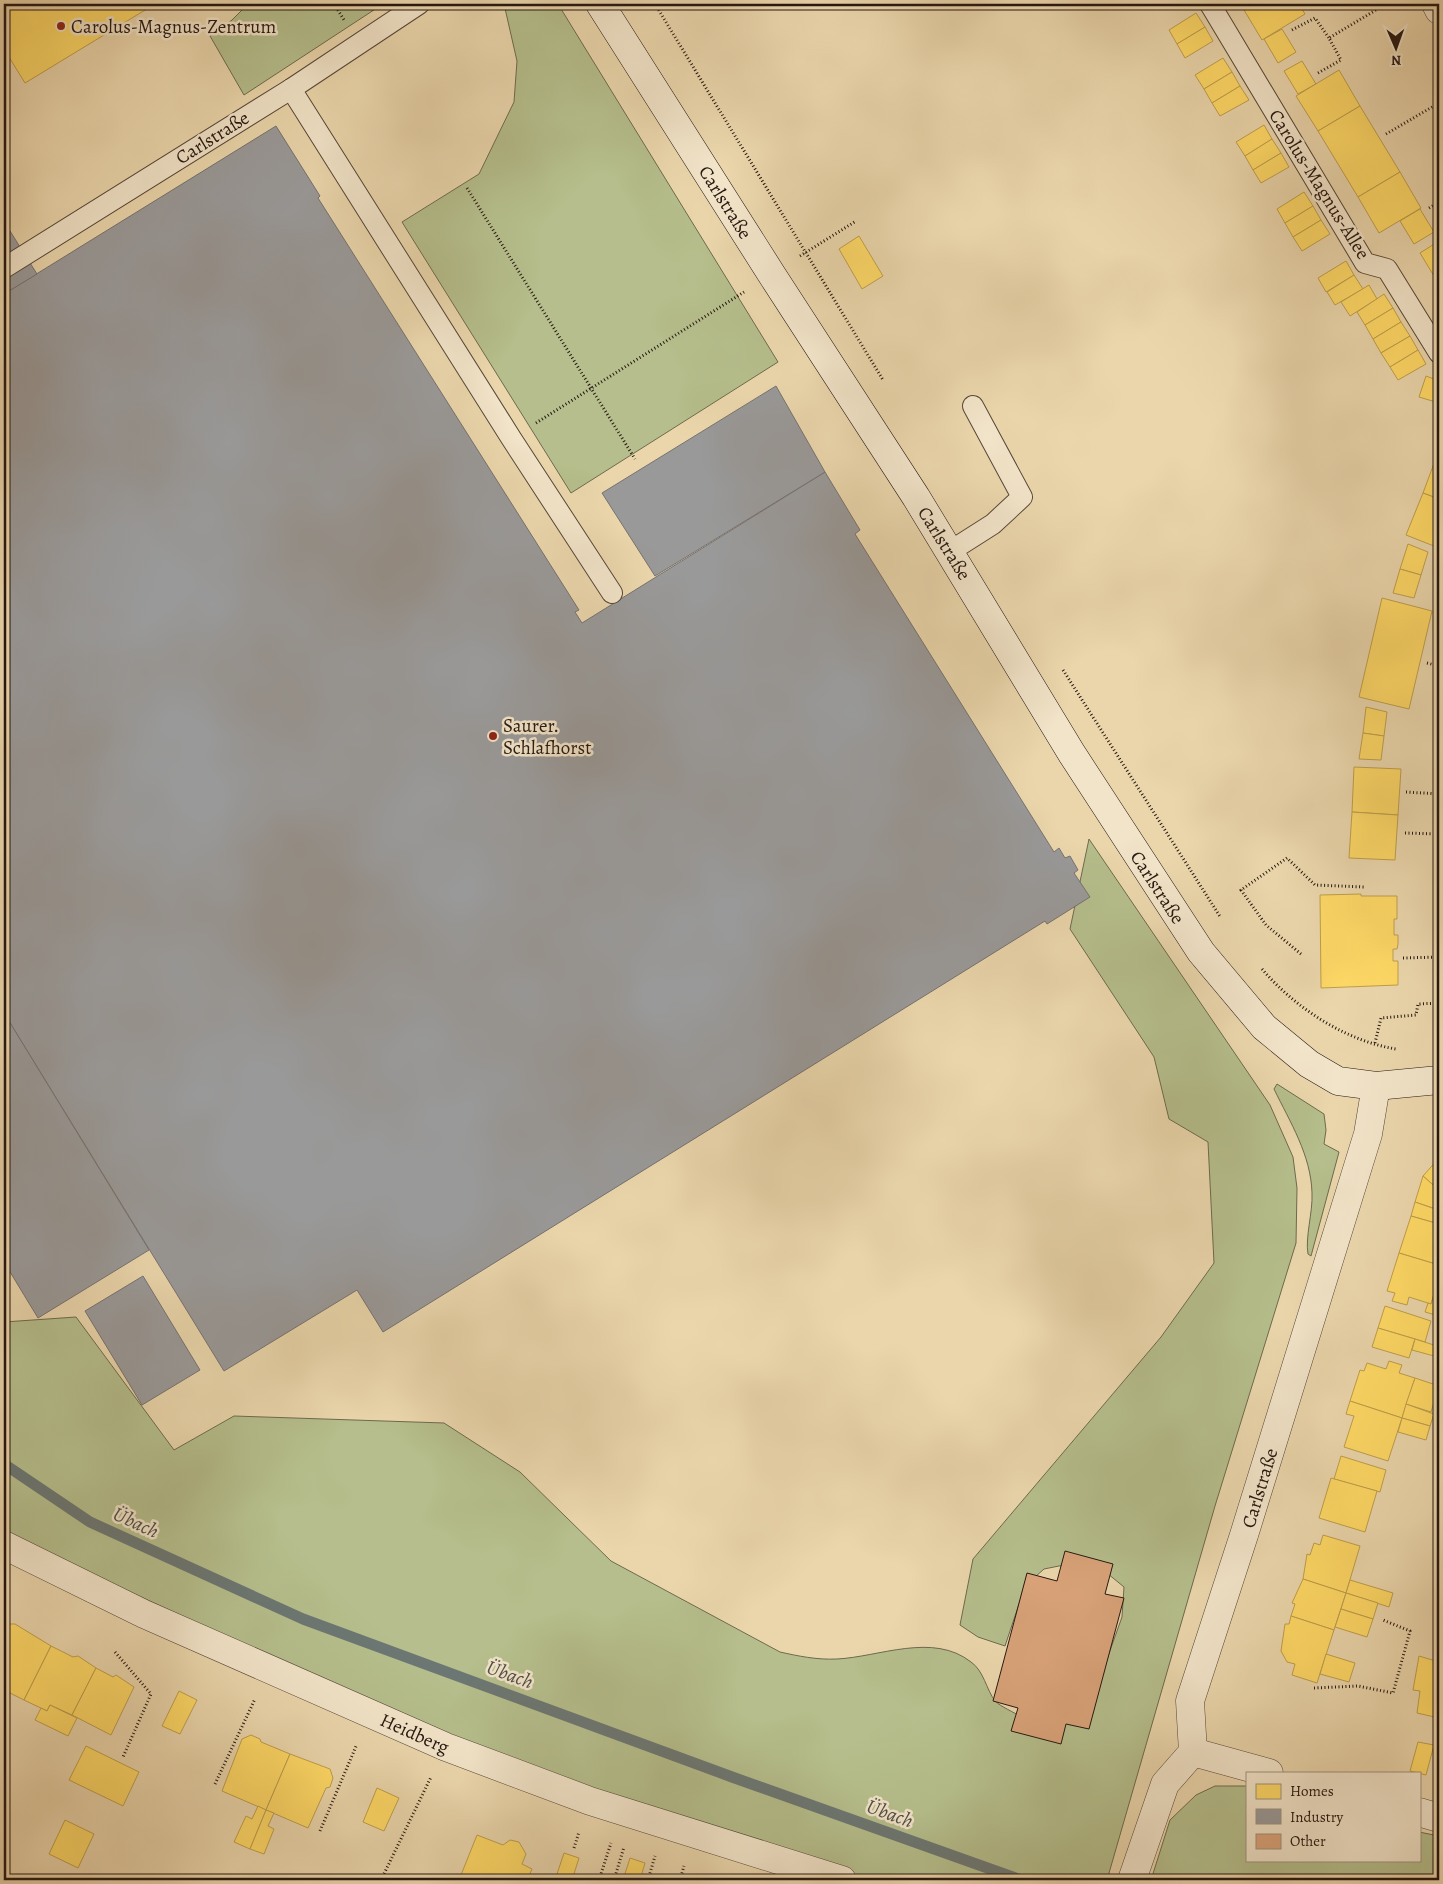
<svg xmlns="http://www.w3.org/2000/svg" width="1443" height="1884" viewBox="0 0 1443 1884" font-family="Alegreya,serif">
	<rect width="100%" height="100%" fill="#ebd6ac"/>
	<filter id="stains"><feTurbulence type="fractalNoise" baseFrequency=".004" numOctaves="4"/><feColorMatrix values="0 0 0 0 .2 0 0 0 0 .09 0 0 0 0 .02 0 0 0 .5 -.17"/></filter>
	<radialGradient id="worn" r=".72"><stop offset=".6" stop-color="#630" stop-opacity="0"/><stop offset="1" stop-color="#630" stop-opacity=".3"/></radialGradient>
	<g fill="#b5be8c" stroke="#6d6a4e">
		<path d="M248,4H383L244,95L210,36L232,20Z"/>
		<path d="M504,4H558L778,362L571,493L402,222L479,174L514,102L517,61Z"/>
		<path d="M1089,839L1270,1105L1293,1157L1297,1188L1296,1243L1215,1506L1107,1880H867L663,1815L393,1713L4,1534V1322L76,1317L174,1450L234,1416L444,1423L520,1472L611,1561L780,1652C798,1656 817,1660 837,1659C879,1657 933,1632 971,1662C984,1671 986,1689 995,1701C1001,1707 1014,1712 1021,1717L1107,1659L1122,1617L1124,1587L1102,1569L1074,1563L1044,1569L1025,1586L1005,1646L978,1637L960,1625L973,1559L1161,1337L1214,1263L1208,1142L1169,1119L1154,1057L1070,929Z"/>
		<path d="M1277,1084L1324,1114L1326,1130L1324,1144L1339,1152L1311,1256L1308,1254C1305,1237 1313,1212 1312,1193C1311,1155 1290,1122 1274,1089Z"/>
		<path d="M1215,1786H1247V1860H1419V1832L1439,1836V1880H1151L1170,1820L1196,1795Z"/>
	</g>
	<g fill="#ffd966" stroke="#be9f4c">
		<path d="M4,4H155L25,83L4,49Z"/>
		<path d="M1299,4L1305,14L1262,40L1241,5Z"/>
		<path d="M1196,13L1205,27L1177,44L1169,30Z"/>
		<path d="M1205,27L1213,41L1185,58L1177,44Z"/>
		<path d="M1282,29L1296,52L1278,63L1264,39Z"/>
		<path d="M1223,58L1232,72L1204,89L1195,75Z"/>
		<path d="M1302,61L1316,84L1298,94L1284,71Z"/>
		<path d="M1339,70L1360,106L1318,131L1296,96Z"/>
		<path d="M1232,72L1240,86L1212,103L1204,89Z"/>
		<path d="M1240,86L1249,100L1220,116L1212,103Z"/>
		<path d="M1360,106L1400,172L1358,197L1318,131Z"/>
		<path d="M1264,125L1272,139L1245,156L1236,142Z"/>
		<path d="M1272,139L1281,153L1253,170L1245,156Z"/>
		<path d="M1281,153L1289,167L1261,183L1253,170Z"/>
		<path d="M1400,172L1421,208L1379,233L1358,197Z"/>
		<path d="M1304,192L1313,206L1285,223L1277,209Z"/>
		<path d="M1313,206L1321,220L1293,237L1285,223Z"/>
		<path d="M1420,209L1434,232L1414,244L1400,221Z"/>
		<path d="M1321,220L1330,234L1302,251L1293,237Z"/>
		<path d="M859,236L883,276L862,289L839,249Z"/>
		<path d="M1439,241V273L1434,276L1420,253Z"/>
		<path d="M1346,261L1354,275L1326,292L1318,278Z"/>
		<path d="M1354,275L1363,289L1335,305L1327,292Z"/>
		<path d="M1369,285L1377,299L1350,316L1341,302Z"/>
		<path d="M1384,294L1393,308L1365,325L1357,312Z"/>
		<path d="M1393,308L1401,322L1373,339L1365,325Z"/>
		<path d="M1401,322L1410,336L1381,353L1373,339Z"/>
		<path d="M1410,336L1418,350L1390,367L1381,353Z"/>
		<path d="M1418,350L1426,364L1398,380L1390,367Z"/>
		<path d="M1426,376L1439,381V403L1419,397Z"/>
		<path d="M1439,450V499L1423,493Z"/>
		<path d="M1423,493L1439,499V548L1406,535Z"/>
		<path d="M1408,544L1428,552L1421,575L1400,569Z"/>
		<path d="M1400,569L1421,575L1414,598L1393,593Z"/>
		<path d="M1382,598L1432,611L1409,709L1359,697Z"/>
		<path d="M1366,707L1387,712L1384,736L1363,733Z"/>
		<path d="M1363,733L1384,736L1381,760L1359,759Z"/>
		<path d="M1354,767L1401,769L1398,815L1352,812Z"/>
		<path d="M1352,812L1398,815L1395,860L1349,858Z"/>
		<path d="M1361,894V896H1397V919H1394V935H1398V944L1397,949H1393V961H1398V985L1321,988L1320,895Z"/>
		<path d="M1439,1158V1190L1423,1176Z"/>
		<path d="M1423,1176L1439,1190V1210L1415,1202Z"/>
		<path d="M1415,1202L1438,1210L1439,1224L1411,1216Z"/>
		<path d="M1411,1216L1439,1224V1265L1399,1253Z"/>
		<path d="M1399,1253L1439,1265V1278L1431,1304L1409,1297L1407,1305L1392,1301L1395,1293L1387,1291Z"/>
		<path d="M1438,1282H1439V1316L1425,1312L1428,1303L1431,1304Z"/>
		<path d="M1385,1306L1431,1321L1425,1342L1378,1328Z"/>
		<path d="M1378,1328L1415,1339L1409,1358L1372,1347Z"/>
		<path d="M1415,1339L1437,1346L1434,1356L1412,1350Z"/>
		<path d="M1389,1361L1402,1365L1399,1373L1415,1378L1402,1418L1350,1401L1360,1370L1364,1371L1367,1363L1386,1369Z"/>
		<path d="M1415,1378L1439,1386L1431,1412L1406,1404Z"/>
		<path d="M1350,1401L1402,1418L1388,1461L1344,1447L1354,1416L1346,1414Z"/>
		<path d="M1406,1404L1434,1414L1430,1426L1402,1418Z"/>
		<path d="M1402,1418L1430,1426L1426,1440L1398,1432Z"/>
		<path d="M1341,1456L1386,1470L1380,1492L1334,1479Z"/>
		<path d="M1331,1478L1377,1491L1365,1532L1319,1518Z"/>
		<path d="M1323,1535L1360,1546L1346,1593L1303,1579L1307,1554L1310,1555L1314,1543L1320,1545Z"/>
		<path d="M1303,1579L1346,1593L1334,1630L1291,1616L1295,1604L1292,1603Z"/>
		<path d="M1350,1580L1393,1593L1389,1607L1346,1593Z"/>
		<path d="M1346,1593L1378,1603L1373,1619L1341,1609Z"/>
		<path d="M1341,1609L1373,1619L1367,1637L1335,1627Z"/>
		<path d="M1291,1616L1334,1630L1317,1683L1292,1675L1295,1664L1287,1662L1281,1651L1285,1624H1289Z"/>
		<path d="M8,1624H15L51,1646L24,1700L4,1690L6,1683L4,1682V1631Z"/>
		<path d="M51,1646L73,1657L78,1656L96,1668L72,1715L50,1705L47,1711L24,1700Z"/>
		<path d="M1326,1654L1355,1663L1349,1682L1320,1674Z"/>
		<path d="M1419,1656L1439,1662V1718L1417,1713L1420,1691L1413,1690Z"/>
		<path d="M96,1668L113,1677L116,1675L134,1687L111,1735L72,1715Z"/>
		<path d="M179,1691L197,1700L180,1734L162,1726Z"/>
		<path d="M50,1705L77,1718L68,1736L35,1720L41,1708L47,1711Z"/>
		<path d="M251,1735L260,1739L261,1742L290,1754L266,1810L222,1791L242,1739Z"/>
		<path d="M1418,1742L1434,1745L1426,1775L1410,1771Z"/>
		<path d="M86,1746L139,1772L123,1806L69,1780Z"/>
		<path d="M290,1754L330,1769L333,1778L330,1787L326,1788L308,1828L266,1810Z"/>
		<path d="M377,1788L399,1798L384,1831L363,1822Z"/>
		<path d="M258,1806L266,1810L250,1849L234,1842L246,1816L252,1819Z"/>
		<path d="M266,1810L274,1813L268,1826L274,1829L264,1854L250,1849Z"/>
		<path d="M65,1820L94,1834L78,1868L49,1854Z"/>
		<path d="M477,1835L503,1845L510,1840L519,1842L526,1854L522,1864L532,1869L527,1880H459Z"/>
		<path d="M564,1853L579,1858L572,1880H555Z"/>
		<path d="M630,1858L645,1863L640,1880H623Z"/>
	</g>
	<g fill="#999" stroke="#767270">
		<path d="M276,126L320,196L318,198L579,610L575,612L582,623L825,472L860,530L855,534L1054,852L1059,848L1065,858L1070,856L1078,870L1074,873L1090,897L1047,924L1045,921L383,1332L357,1290L224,1371L4,1013V294Z"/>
		<path d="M10,231L37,274L4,294V235Z"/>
		<path d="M776,386L825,472L655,576L602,493Z"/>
		<path d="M4,1013L149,1250L38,1318L4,1262Z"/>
		<path d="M143,1276L200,1370L142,1405L85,1311Z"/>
	</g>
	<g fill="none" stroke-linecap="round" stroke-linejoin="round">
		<path stroke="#6c7773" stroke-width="11" d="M4,1464L90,1522L303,1619L732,1777L1021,1880"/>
	</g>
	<path fill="#daa37a" stroke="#251711" d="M1065,1551L1113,1564L1105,1594L1124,1598L1089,1729L1066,1724L1061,1744L1011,1731L1018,1708L993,1701L1027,1573L1057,1581Z"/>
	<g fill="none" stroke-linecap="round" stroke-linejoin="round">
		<g stroke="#564738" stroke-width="22">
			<g id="service">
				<path d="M1210,4L1365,263L1387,269L1439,353"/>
				<path d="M291,89L511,438L612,593"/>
				<path d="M4,268L291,89L419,4"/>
				<path d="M949,552L993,524L1022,497L973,406"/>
			</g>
		</g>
		<g stroke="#564738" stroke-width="29">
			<g id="minor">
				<path d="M1436,4L1439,10"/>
				<path d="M4,1545L144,1614L446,1747L590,1801L842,1880"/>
				<path d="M1193,1752L1269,1773"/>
				<path d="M1419,1812L1439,1818"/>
				<path d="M1132,1880L1165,1784L1193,1752L1190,1701L1244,1535L1368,1134L1376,1086"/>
			</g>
		</g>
		<g stroke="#251711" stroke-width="29">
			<path id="secondary" d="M600,4L772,275L916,497L1072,754L1201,952L1264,1027L1309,1064L1338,1081L1376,1086L1439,1080"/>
		</g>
		<g stroke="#251711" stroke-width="3" stroke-dasharray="1 2.5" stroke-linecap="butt">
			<path d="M334,4L344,20"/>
			<path d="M655,4L883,380"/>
			<path d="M1292,30L1315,18L1329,38"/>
			<path d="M1318,73L1341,60L1329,38L1386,4"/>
			<path d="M1386,134L1439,103"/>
			<path d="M467,188L635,459"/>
			<path d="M1429,208L1439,202"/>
			<path d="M800,256L856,221"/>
			<path d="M536,423L744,292"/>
			<path d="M1427,663L1439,666"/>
			<path d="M1063,670L1221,918"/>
			<path d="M1406,792L1439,794"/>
			<path d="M1405,833L1439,834"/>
			<path d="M1301,954L1266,925L1241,890L1287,858L1315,885L1364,887"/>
			<path d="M1403,958L1439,957"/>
			<path d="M1262,969C1295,1008 1346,1041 1396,1049"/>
			<path d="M1375,1043L1381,1018L1416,1015L1418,1004L1439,1003"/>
			<path d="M115,1652L151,1694L123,1757"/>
			<path d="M1314,1688L1358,1686L1393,1693L1410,1631L1383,1620"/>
			<path d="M215,1784L255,1699"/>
			<path d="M320,1831L357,1744"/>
			<path d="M574,1848L579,1832"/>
			<path d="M381,1880L431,1777"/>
			<path d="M599,1880L611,1843"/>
			<path d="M614,1880L624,1847"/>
			<path d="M648,1880L655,1856"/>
			<path d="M680,1880L684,1866"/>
		</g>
		<use href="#service" stroke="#f2e4c9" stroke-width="20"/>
		<use href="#minor" stroke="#f2e4c9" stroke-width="28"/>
		<use href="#secondary" stroke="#f2e4c9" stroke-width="28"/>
	</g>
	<g fill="#8f2418" stroke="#f2e4c9" stroke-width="2">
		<circle cx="61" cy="26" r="5"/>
		<circle cx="493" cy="736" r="5"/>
	</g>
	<g text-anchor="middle" stroke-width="5" stroke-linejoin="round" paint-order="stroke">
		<g font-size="19" fill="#251711" stroke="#f2e4c9" text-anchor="start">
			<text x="71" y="33">Carolus-Magnus-Zentrum</text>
			<text x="503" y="732">Saurer.<tspan x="503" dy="22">Schlafhorst</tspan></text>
		</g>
		<g font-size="19" fill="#251711" stroke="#f2e4c9">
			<text transform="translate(212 137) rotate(-32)" y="7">Carlstraße</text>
			<text transform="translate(1320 184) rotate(58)" y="7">Carolus-Magnus-Allee</text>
			<text transform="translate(726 202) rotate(58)" y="7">Carlstraße</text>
			<text transform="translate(945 543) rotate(58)" y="7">Carlstraße</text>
			<text transform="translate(1158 887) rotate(57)" y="7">Carlstraße</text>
			<text transform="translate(1259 1488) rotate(-73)" y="7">Carlstraße</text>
			<text transform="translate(415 1733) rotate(24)" y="7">Heidberg</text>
		</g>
		<g font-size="20" font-style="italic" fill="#4f4f4a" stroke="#f2e4c9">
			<text transform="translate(136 1522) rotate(25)" y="7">Übach</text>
			<text transform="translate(510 1674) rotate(20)" y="7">Übach</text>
			<text transform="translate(890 1813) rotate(20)" y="7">Übach</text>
		</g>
	</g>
	<rect width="1443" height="1884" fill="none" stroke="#ebd6ac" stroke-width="20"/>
	<rect x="5" y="5" width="1433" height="1874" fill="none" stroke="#251711" stroke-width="2.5"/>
	<rect x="10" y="10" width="1423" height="1864" fill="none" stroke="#251711"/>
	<rect x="1246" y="1772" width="175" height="90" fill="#f2e4c9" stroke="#a0927f"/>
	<rect x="1256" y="1784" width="25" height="15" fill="#ffd966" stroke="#a0927f"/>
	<text x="1290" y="1796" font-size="15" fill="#251711">Homes</text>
	<rect x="1256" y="1809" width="25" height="15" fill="#999999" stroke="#a0927f"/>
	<text x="1290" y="1822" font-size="15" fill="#251711">Industry</text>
	<rect x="1256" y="1834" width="25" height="15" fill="#daa37a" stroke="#a0927f"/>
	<text x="1290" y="1846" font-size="15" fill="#251711">Other</text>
	<g transform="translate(1396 48) rotate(178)" stroke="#f2e4c9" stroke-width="4" paint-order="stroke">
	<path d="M0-4L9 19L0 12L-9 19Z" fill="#251711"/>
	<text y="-8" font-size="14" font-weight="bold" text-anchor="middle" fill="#251711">N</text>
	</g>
	<rect width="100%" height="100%" filter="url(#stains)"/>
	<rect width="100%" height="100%" fill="url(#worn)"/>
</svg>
